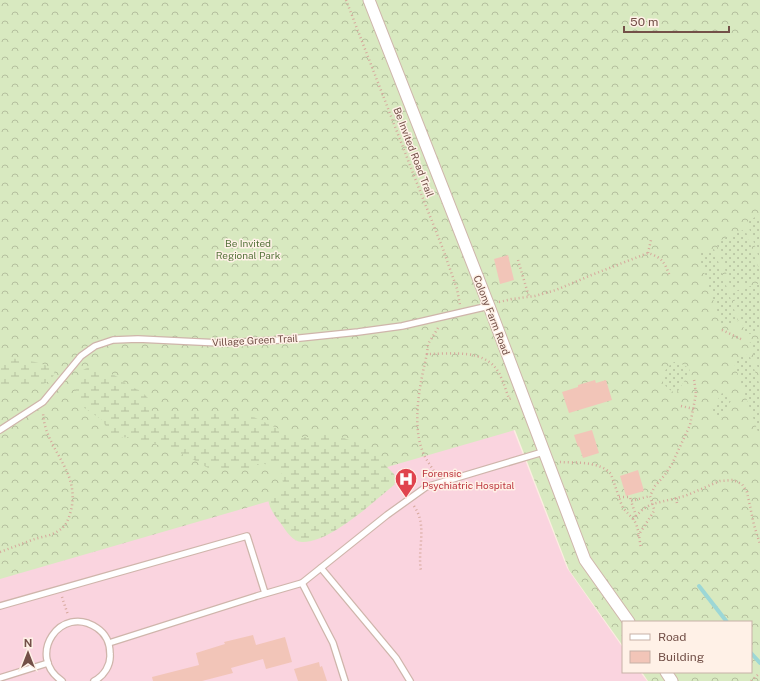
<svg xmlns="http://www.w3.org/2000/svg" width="760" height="681" viewBox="0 0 760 681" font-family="'Public Sans',sans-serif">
	<defs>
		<pattern id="forest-crowns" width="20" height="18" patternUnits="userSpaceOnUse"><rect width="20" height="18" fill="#d8e9c0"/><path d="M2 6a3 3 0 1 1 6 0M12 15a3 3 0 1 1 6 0" fill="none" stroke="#b4bf9e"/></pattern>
		<pattern id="wetland-marsh" width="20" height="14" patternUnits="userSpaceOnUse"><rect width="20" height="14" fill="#d8e9c0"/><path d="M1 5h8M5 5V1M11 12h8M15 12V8" fill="none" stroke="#b4bf9e"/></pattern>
		<pattern id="garden-dots" width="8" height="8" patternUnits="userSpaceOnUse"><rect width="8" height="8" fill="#d8e9c0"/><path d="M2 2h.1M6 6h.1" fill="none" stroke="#b4bf9e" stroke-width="1.8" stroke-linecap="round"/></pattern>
	</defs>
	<rect width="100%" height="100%" fill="#fcede1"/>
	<path fill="#fad4df" d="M513,429L567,568L623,648V672H640L647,681H0V577Z"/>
	<path fill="url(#forest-crowns)" d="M0,0H760V681H648L642,672H751V622H623V646L569,570L515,430L0,579Z"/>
	<g fill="url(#wetland-marsh)">
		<path d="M0,356C14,360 47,360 55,372C53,378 49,382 43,384H0Z"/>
		<path d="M89,367L107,372L120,378L127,385L141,391L149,399L151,410L156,414L229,412L247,414L296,437H308L326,432L355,442L375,455L394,474L396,480L394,485C373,502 330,543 302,542C293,542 286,531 282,525C275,516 269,509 268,498L279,491L283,483L281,471L278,467L260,463L247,469L227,470L217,466L212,468H208L187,456L150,442L128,437L119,438L110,433L102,420L83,407L76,397V385L83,370Z"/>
	</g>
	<g fill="url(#garden-dots)">
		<path d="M760,214V261L747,222Z"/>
		<path d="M745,229L760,272V279L731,288L717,245V242Z"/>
		<path d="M714,249L738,321L722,326L698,254Z"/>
		<path d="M760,283V331L746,335L732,292Z"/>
		<path d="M760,339V374L749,343Z"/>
		<path d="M749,354L760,386V432H758L733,360Z"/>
		<path d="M674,362H678L689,368L690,372L678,391L675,393C658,384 659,373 674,362Z"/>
		<path d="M722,393L732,399L721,418L710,412Z"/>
	</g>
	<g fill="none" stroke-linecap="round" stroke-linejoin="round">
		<g stroke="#9cd7d6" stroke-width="4">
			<path d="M699,586L727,622"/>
			<path d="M751,653L760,663"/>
		</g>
	</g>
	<g fill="#f2c5b8">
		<path d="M508,255L514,280L500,284L494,259Z"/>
		<path d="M595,380L596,383L606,380L612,400L569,413L562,392L578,387V385Z"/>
		<path d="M592,430L599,453L583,458L579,446L578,447L574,435Z"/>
		<path d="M638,470L644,491L626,496L620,476Z"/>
		<path d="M253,635L256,645L285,637L292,662L266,669L263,659L231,668L233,673L202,681H153L152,677L199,665L196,653L225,644L224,642Z"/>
		<path d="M319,662L320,667L322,666L327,681H298L294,669Z"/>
	</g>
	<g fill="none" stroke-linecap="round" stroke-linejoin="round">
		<g stroke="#cfb5ab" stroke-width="8">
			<g id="lane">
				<path d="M0,430L43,402L81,356L95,346L113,340L138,339L220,343L281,340L358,332L402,326L489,306"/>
				<path d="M321,568L396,658L410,681"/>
				<path d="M302,583L333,643L345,681"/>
				<path d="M0,606L247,536L265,593"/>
				<path d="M109,643L257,596L302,583L387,515L426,487L543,452"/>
				<path d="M0,678L48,663"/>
				<path d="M62,681C25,656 61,603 97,628C106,634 110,643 110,654C111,665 104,676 94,681"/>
			</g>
		</g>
		<g stroke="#cfb5ab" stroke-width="13">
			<g id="street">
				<path d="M369,0L489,306L585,560L629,622"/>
				<path d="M666,672L672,681"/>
			</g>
		</g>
		<g stroke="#d6a89c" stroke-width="2.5" stroke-dasharray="1 3" stroke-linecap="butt">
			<path d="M346,0L418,186L443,249L457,289L460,305"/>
			<path d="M648,253L651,240"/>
			<path d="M518,260L529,297"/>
			<path d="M499,302L512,299L535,296L556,290L594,274L648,253C663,258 664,262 670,276"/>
			<path d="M438,328L428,344L427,354C451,354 485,348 499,373C503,381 506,390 509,399L512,398"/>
			<path d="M722,330L743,340"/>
			<path d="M427,354C420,383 412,422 422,450C425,459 432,467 436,475"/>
			<path d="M681,406L694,409"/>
			<path d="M560,462C576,463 600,461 611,474L622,506C625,511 629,514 633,519C639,526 639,539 641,548"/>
			<path d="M619,497H630L631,501"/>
			<path d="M676,498L677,503"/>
			<path d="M414,506C428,526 417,548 421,571"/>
			<path d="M636,516L631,501L650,496"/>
			<path d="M633,519L643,509L652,504L685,496L720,481L733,480L742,484L747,492L754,525L760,544"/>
			<path d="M638,536L654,511V509L650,496L655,486L664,476L672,464L690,425L696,394L694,379"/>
			<path d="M0,552C11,548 21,544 32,540C40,537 51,536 58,531C65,527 68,521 70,514C83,471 44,450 43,412"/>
			<path d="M62,597L68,615"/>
			<path d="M751,681L760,673"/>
		</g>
		<use href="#lane" stroke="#fff" stroke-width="5.5"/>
		<use href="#street" stroke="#fff" stroke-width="11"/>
	</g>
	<defs>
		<g id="hospital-pin" transform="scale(1.15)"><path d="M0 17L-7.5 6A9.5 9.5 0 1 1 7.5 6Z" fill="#e0444e" stroke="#fff1e7"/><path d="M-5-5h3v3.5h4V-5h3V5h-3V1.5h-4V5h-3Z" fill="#fff"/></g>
	</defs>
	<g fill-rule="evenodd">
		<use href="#hospital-pin" x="406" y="479"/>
	</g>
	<g text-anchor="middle" stroke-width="3" stroke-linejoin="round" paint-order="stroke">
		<g font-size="10" fill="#735048" stroke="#fff1e7">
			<text transform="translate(414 152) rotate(69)" y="4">Be Invited Road Trail</text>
			<text transform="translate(492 315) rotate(69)" y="4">Colony Farm Road</text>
			<text transform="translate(255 340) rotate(-3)" y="4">Village Green Trail</text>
		</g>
		<g font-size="10" fill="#57743d" stroke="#fff1e7">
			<text x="248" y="247">Be Invited<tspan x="248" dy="12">Regional Park</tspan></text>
		</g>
		<g font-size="10" fill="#be3a42" stroke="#fff1e7" text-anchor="start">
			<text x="422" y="477">Forensic<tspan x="422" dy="12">Psychiatric Hospital</tspan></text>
		</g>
	</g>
	<rect x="622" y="621" width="130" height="52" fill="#fff1e7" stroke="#c7b1a7"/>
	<rect x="630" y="634" width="20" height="6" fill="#ffffff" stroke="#c7b1a7"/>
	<text x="658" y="641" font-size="12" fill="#735048">Road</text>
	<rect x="630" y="651" width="20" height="12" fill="#f2c5b8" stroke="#c7b1a7"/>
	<text x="658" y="661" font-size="12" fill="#735048">Building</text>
	<g transform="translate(28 653)" stroke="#fff1e7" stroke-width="3" paint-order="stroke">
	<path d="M0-3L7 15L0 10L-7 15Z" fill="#735048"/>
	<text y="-6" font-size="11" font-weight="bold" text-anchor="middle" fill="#735048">N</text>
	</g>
	<path d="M624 26v6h105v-6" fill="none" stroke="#735048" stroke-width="2"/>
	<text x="630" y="26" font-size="12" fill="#735048" stroke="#fff1e7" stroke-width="3" paint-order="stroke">50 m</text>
</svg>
